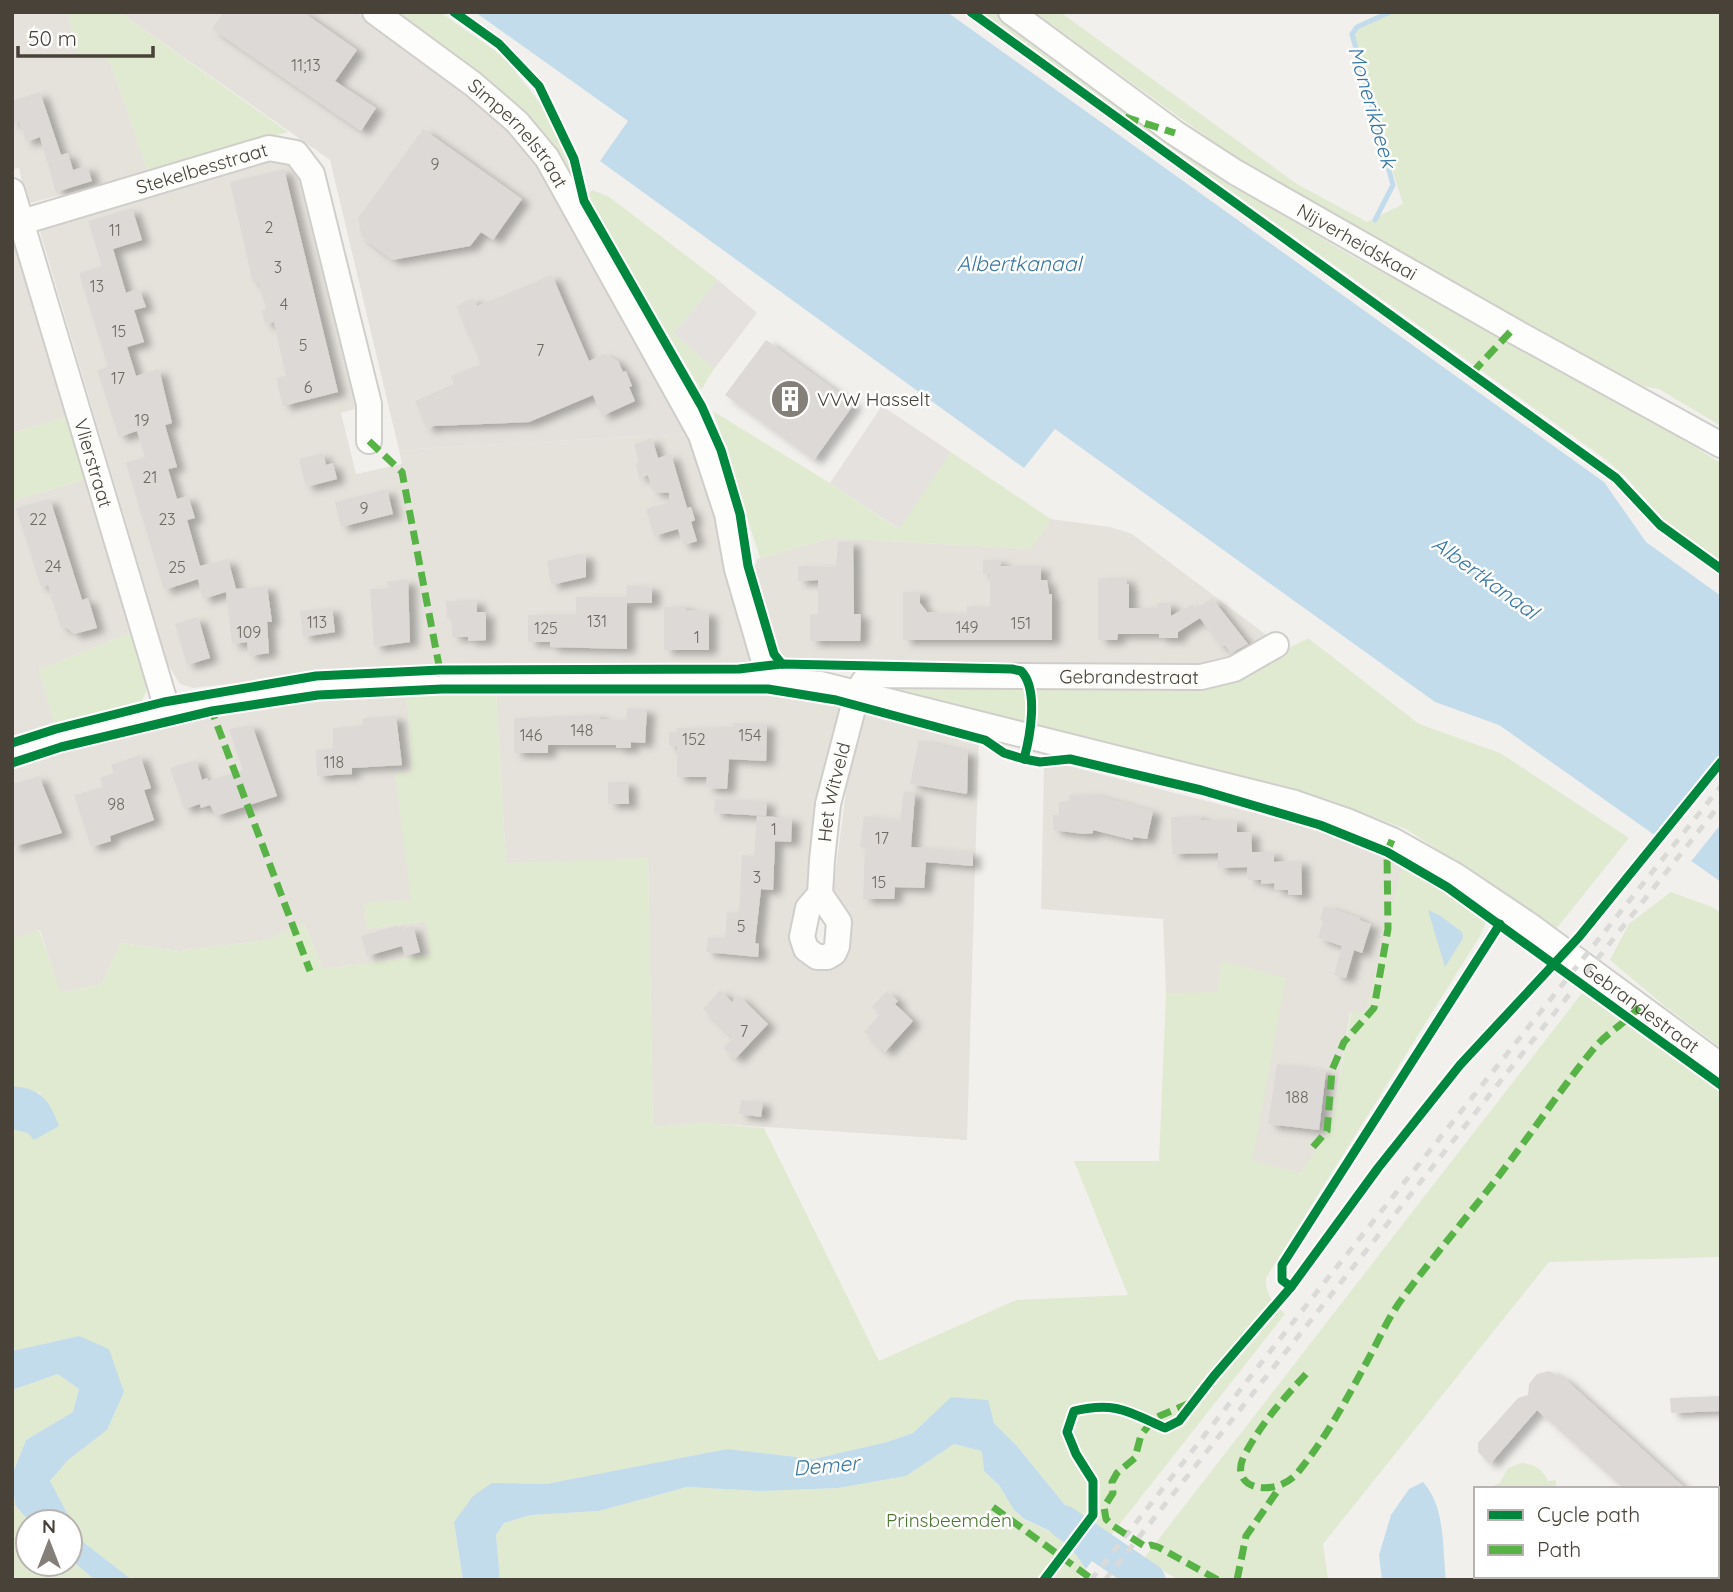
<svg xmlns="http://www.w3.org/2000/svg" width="1733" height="1592" viewBox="0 0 1733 1592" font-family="Quicksand,sans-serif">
	<defs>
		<filter id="shadow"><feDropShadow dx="8" dy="4.5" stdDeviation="3.5" flood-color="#0004"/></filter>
	</defs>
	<rect width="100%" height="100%" fill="#f2f0ed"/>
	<g fill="#e5e2dc">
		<path d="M12,12H67L78,53L103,55L111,64L148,172L27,204L19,168L12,169Z"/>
		<path d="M272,154L294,161L304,177L362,407L341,413L356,474L402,464L399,450L691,433L718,517L755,655L750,664L521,663L379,667L193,688L180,684L168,665L38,225Z"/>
		<path d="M12,242L18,247L70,416L12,433Z"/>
		<path d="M89,478L135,631L39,670L54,723L12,736V501Z"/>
		<path d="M1051,519L1110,527L1132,534L1273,640L1221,667L797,662L784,661L777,650L755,566L757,559L831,538L1030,549Z"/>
		<path d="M708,687L781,688L839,699L842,707L809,887L792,940L793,949L807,962L846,928L845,908L833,891L855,723L863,711L873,709L979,738L967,1140L704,1123L653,1127L648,859L506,863L496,692Z"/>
		<path d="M407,696L412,773L395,774L412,900L364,903L367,929L427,921L431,955L323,969L304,923L267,940L179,951L121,943L102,984L60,993L40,930L12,940V770L108,737L221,712L309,702Z"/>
		<path d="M1064,765L1317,829L1403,865L1366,1012L1350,1013L1331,1127L1301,1173L1252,1162L1221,962L1218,993H1166L1163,919L1041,909L1044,766Z"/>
	</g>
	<path fill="#e4e1dd" d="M119,12H356L448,77L487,107L523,145L551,185L691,433L399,450L330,160Z"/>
	<g fill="#e0ead0">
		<path d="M67,12H119L288,132L148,172L111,64L103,55L78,53Z"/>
		<path d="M392,12H440L504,57L540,103L569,162L572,174L568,175L539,128L520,107L458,58Z"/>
		<path d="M981,12H995L1248,194L1350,255L1594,385L1721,463V561L1662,518L1625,476L1605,459Z"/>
		<path d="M1033,12H1060L1297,184L1367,222L1403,204L1349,33L1395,12H1721V426L1659,389L1643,386L1341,226L1282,191Z"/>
		<path d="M592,190L608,196L718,280L674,333L714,369L701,390L587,197Z"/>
		<path d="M713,411L830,483L898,529L951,452L1051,519L1031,549L831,538L760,558Z"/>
		<path d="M70,416L89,478L12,501V433Z"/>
		<path d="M135,631L149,684L142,701L54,723L39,670Z"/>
		<path d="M1308,638L1419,724L1500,753L1629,838L1557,928L1406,829L1327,799L1291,789L1034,726L1033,682L1241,674Z"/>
		<path d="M877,680L1025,682L1027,726L879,692Z"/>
		<path d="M496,692L506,863L648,858L653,1127L704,1123L764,1128L879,1361L1016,1300L1128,1295L1074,1161H1159L1166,993L1218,992L1221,961L1286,978L1252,1161L1301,1173L1331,1127L1351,1013L1366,1011L1403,865L1486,922L1480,936L1266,1278C1265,1295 1273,1302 1285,1314L1108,1539L1074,1516L1016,1445L994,1423L987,1400L951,1397L913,1433L887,1442L814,1459L727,1449L546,1484L492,1483L454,1522L463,1580H132L82,1541L50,1481L68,1460L107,1430L124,1392L79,1336L12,1351V1129L28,1133L41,1093L12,1086V940L39,930L61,993L102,984L121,943L179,951L267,940L304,923L323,969L430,955L426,921L367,929L364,903L411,900L395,774L412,773L407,696Z"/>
		<path d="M1671,892L1712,907L1721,913V1048L1666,1007L1610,960L1629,924Z"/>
		<path d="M1582,993L1721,1092V1257L1549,1262L1323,1544L1328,1580H1178L1144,1558Z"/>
		<path d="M58,1374L79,1389L73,1412L26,1440L12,1475V1390Z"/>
		<path d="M954,1444L983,1451L984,1471L999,1485L1014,1510L1024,1520L1063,1537L1086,1569L1077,1580H500L496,1535L504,1523L531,1515L599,1511L687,1487L760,1491L838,1488L906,1476Z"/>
		<path d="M1521,1463C1534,1464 1543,1469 1548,1481L1556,1480V1489H1494V1485L1499,1484L1508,1468Z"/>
		<path d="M12,1483L15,1505L30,1522H28V1564H70V1559L95,1580H12Z"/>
	</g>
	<g fill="#e4e1de">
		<path d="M718,280L757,313L714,369L674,333Z"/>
		<path d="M882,406L951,452L899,529L830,483Z"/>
	</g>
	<g fill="#c2dcec">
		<path d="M475,12H947L1604,482L1646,542L1721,596V882L1499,725L1435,702L1055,429L1024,468L600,161L628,121Z"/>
		<path d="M1428,910L1439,915L1462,932L1463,938L1445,967Z"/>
		<path d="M12,1086C42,1089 49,1100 59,1126L34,1140L28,1133L12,1129Z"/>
		<path d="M79,1336L109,1349L124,1392L107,1430L68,1460L50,1481L82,1541L132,1580H95L70,1559V1522H30L15,1505L12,1475L26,1440L73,1412L79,1389L58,1374L12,1390V1351Z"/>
		<path d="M951,1397L988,1400L994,1423L1016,1445L1074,1516L1108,1539L1086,1569L1063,1537L1024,1519L1014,1510L999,1485L984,1471L982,1451L954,1444L906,1476L838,1488L760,1491L687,1487L599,1511L531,1515L504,1523L496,1535L500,1580H463L454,1522L473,1496L492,1483L546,1484L727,1449L814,1459L887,1442L913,1433Z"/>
		<path d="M1423,1482C1446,1508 1442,1547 1446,1580H1382L1379,1555L1391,1515L1409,1489Z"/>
	</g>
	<path fill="#f2f0ed" d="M1721,754V824L1689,864L1653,839Z"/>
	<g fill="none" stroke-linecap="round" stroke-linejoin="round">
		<path stroke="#c2dcec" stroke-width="5" d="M1375,220L1393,185L1352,34L1357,27L1390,12"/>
		<path stroke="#c2dcec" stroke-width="33" d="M1064,1522L1149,1580"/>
	</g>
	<g fill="#dcd9d6" filter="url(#shadow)">
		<path d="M224,12H303L357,50L335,81L376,108L361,131L212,29Z"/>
		<path d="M40,92L61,155L68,153L73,170L87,166L92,181L56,192L40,137L26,142L19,121L12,123V101Z"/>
		<path d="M423,129L522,199L493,240L481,232L470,246L392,260L362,237L358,218Z"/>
		<path d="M284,169L338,392L283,406L276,378L286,376L274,322L265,324L262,310L266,309L259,282L253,283L230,182Z"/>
		<path d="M132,208L142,240L113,249L126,293L139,288L146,307L134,310L144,342L127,347L136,376L159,369L172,423L165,425L177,467L168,469L177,499L188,496L195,518L187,520L200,566L228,559L236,589L267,586L272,622H267L269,653L249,656L247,642L232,644L226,592L203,599L198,579L164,590L126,463L145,457L137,431L119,437L97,370L108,367L79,273L102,266L88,221Z"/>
		<path d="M552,275L589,361L603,354L618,361L623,372L626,371L632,386L629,387L635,401L602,416L593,395L529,422L434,426L427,429L415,401L454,384L451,376L481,364L456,306L474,298L477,306Z"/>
		<path d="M766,340L854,404L814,460L725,395Z"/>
		<path d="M652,438L658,458L671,454L687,508L691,507L695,520L691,522L697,541L683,545L678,529L654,536L646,509L669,502V493L653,492L648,475L639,478L636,464L639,463L634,444Z"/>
		<path d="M323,453L326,465L333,463L337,479L306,487L299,459Z"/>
		<path d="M387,489L393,514L341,527L335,502Z"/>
		<path d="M50,499L82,600L88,598L97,628L74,634L66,627L61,628L48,585L41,587L16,508Z"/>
		<path d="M838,542H853L854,614H861L860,641H810V615L818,614V580L798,581V566L836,567Z"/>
		<path d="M579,554L586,555V577L551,585L547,561Z"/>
		<path d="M983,560H1001L1000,566H1041V580H1047L1049,594H1052V640H903V592H920V603L927,612L967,614V606L990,607V574H983Z"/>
		<path d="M1098,578H1127V584H1129V608H1157V603H1171V616L1193,604L1196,609L1212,598L1248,644L1231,653L1225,645L1221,647L1200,618L1178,632V638H1159V634H1118L1117,640H1098Z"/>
		<path d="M408,580L410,642L374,647L370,589L388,588L387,581Z"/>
		<path d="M627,585L652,587V603H627V649L550,647V642H528V615H576V597H626Z"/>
		<path d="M477,600V612H486V640L468,641V637H452V618H447L446,601Z"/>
		<path d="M686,606V610L709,612V650H664V607Z"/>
		<path d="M332,608L335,632L303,637L300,611Z"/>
		<path d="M198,617L210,658L187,665L175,624Z"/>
		<path d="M627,708L647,709L645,743L631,742V748H616V745H548V753H514V718L600,715V719L626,720Z"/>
		<path d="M396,716L402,765L352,768V774L317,776L316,750L333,749V728L362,726L363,718Z"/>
		<path d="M733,723L767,724L766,761L729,759L727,789L706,788L707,777H677V746H669V732H677L676,728L733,727Z"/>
		<path d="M252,725L277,796L216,816L210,805L201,808L200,804L184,809L170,768L196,760L202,780L207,778L208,781L243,770L229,729Z"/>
		<path d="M919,740L968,752L967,794L910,784Z"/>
		<path d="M140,755L151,788L144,790L154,820L110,836L111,841L91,847L74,795L103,787L100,778L114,773L111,765Z"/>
		<path d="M39,776L62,833L12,847V784Z"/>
		<path d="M608,782H628L629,804H608Z"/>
		<path d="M904,791L915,793L911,847L973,852V866L926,862L924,888L895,887L894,899H863L865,848L860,847L864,816L900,820Z"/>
		<path d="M1092,794L1153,811L1147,839L1133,837V840L1093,830V833L1084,834L1053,830V815H1059V802L1069,801V795Z"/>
		<path d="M715,799L767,801L766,816L714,813Z"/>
		<path d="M757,816L792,818L791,842L775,841L773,890L761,889L755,943L759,944L758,957L706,952L708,937L725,938L727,912L739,913L742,855L754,856Z"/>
		<path d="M1201,816V820H1237V832H1251L1252,852H1274V862L1301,861L1302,895H1288V890H1275L1274,883L1261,884V880H1248L1247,867L1218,868V853L1172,854L1171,817Z"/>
		<path d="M1324,906L1360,918L1359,920L1371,924L1362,953L1354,950L1346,978L1334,975L1342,946L1318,938L1323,921L1320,920Z"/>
		<path d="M396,926L398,930L413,926L420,952L405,956L402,946L367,956L361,936Z"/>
		<path d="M720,990L732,1002L738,995L768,1024L735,1059L723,1048L733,1038L703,1009Z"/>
		<path d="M887,991L898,1001L895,1004L913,1021L885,1052L864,1032L880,1014L872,1007Z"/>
		<path d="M1277,1064L1326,1071L1319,1130L1268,1124Z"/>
		<path d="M741,1100L763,1102L761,1117L739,1114Z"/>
		<path d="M1549,1371L1565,1379L1686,1489H1624L1537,1410L1490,1464L1478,1452V1443L1518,1398L1528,1395L1529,1384L1537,1374Z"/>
		<path d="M1719,1396V1411L1671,1413L1670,1398Z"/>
	</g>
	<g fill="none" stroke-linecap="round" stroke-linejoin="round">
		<g stroke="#d0cecb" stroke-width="28">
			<g id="minor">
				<path id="s1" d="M375,12L473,84L517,122L547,158L701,435L727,514L737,569L765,665L767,679"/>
				<path id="s2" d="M1011,12L1175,133L1235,172L1512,330L1721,445"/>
				<path id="s3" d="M12,191L168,712"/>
				<path id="s4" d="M12,225L269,148L296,153L312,174L369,404V441"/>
				<path id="s5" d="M12,753L59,738L209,702L317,686L442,679L747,678L820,684L1295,803L1347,821L1392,840L1456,876L1529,925L1721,1066"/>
				<path id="s6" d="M820,894L808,908L802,937L806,949L817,957H827L834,953L837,946L839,922L820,894L822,860L828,804L857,693L864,681L872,675L1201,677L1234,669L1276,645"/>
			</g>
		</g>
		<use href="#minor" stroke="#fdfdfc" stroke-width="24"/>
		<g stroke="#dadad9" stroke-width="5" stroke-dasharray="9 9" stroke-linecap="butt">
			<path d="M1091,1580L1316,1293L1721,786"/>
			<path d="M1105,1580L1721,803"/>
		</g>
		<g stroke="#57b346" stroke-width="7" stroke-dasharray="14 7" stroke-linecap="butt">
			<path d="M1125,117L1175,133"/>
			<path d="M1472,373L1512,330"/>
			<path d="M369,441L402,472L441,676"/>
			<path d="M210,706L310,971"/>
			<path d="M1313,1147L1327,1131L1332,1070L1344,1042L1374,1008L1388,929L1387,852L1392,840"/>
			<path d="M1306,1374C1283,1399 1261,1424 1245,1454C1225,1491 1278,1499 1299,1471C1328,1435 1349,1395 1371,1354C1380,1337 1388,1319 1399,1303C1433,1256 1472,1212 1507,1165C1537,1126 1564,1084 1596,1046C1608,1032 1626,1023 1639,1007"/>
			<path d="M1190,1403L1157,1417L1149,1425L1141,1435L1135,1458L1117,1473L1112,1482L1113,1493L1104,1507L1106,1519L1113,1526L1146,1547L1151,1545L1158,1547L1218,1580"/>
			<path d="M993,1507L1093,1580"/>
			<path d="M1237,1580L1246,1536L1280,1487"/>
		</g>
		<g stroke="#fff" stroke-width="13">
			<g id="cycleway">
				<path d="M454,12L499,44L539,86L574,159L584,201L702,407L721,450L740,514L748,566L774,654L782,664"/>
				<path d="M971,12L1616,478L1660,525L1721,569"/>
				<path d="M12,743L56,729L164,702L316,676L440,670L739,669L782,664L1012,669L1021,671C1039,689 1030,737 1024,759"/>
				<path d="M12,763L61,747L212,711L318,695L442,689H768L836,700L985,740L1004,753L1024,759L1040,762L1070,759L1201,790L1320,825L1387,852L1447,887L1721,1085"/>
				<path d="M1291,1287L1282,1280V1265L1500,924"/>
				<path d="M1044,1580L1093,1515V1481L1076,1454L1067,1432L1074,1411C1115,1401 1129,1412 1165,1428L1179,1421L1214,1376L1291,1287L1378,1168L1460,1065L1579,937L1721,762"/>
			</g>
		</g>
		<use href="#cycleway" stroke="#00873e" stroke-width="9"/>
	</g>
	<defs>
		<g id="building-disc" transform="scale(2.0125)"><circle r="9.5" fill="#847f78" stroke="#fff"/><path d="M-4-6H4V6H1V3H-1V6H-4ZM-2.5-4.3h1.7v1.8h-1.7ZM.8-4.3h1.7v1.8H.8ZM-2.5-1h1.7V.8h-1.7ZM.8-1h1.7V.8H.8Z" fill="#fff"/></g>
	</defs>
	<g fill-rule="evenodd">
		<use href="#building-disc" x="790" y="399"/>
	</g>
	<g text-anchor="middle" stroke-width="5" stroke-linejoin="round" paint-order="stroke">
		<g font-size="16" fill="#6e6861">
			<text x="306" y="71">11;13</text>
			<text x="435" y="170">9</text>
			<text x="269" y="233">2</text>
			<text x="115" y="236">11</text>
			<text x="278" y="273">3</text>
			<text x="97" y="292">13</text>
			<text x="284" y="310">4</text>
			<text x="119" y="337">15</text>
			<text x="303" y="351">5</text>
			<text x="540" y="356">7</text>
			<text x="118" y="384">17</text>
			<text x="308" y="393">6</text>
			<text x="142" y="426">19</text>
			<text x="150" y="483">21</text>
			<text x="364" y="514">9</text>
			<text x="38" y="525">22</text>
			<text x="167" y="525">23</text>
			<text x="53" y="572">24</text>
			<text x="177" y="573">25</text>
			<text x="597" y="627">131</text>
			<text x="317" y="628">113</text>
			<text x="1021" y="629">151</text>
			<text x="967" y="633">149</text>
			<text x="546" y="634">125</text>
			<text x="249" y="638">109</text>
			<text x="697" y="643">1</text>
			<text x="582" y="736">148</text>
			<text x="531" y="741">146</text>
			<text x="750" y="741">154</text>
			<text x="694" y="745">152</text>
			<text x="334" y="768">118</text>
			<text x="116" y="810">98</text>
			<text x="774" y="835">1</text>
			<text x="882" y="844">17</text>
			<text x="757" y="883">3</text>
			<text x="879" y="888">15</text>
			<text x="741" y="932">5</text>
			<text x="744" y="1037">7</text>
			<text x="1297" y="1103">188</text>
		</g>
		<g font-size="19" fill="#484239" stroke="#fff">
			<text dy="7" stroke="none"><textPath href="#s1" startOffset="189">Simpernelstraat</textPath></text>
			<text dy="7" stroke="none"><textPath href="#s4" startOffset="198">Stekelbesstraat</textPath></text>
			<text dy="7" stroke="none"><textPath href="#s2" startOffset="416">Nijverheidskaai</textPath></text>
			<text dy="7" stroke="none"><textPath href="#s3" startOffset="284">Vlierstraat</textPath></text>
			<text dy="7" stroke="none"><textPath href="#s6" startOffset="644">Gebrandestraat</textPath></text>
			<text dy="7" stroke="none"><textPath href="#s6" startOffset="261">Het Witveld</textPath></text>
			<text dy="7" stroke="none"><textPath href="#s5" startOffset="1710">Gebrandestraat</textPath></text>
		</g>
		<g font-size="19" fill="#484239" stroke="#fff" text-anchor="start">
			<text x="817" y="406">VVW Hasselt</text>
		</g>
		<g font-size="19" fill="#4c7630" stroke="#fff">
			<text x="949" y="1527">Prinsbeemden</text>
		</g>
		<g font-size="21" font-style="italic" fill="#3878a4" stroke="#fff">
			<text transform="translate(1372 107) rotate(74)" y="7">Monerikbeek</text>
			<text x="1019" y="271">Albertkanaal</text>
			<text transform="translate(1485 578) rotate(36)" y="7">Albertkanaal</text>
			<text transform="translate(826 1466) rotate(-5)" y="7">Demer</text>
		</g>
	</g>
	<rect width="1733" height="1592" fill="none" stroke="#484239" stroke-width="28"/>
	<rect x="1474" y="1487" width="245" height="91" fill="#ffffff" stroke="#b6b3b0" stroke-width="2"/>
	<rect x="1488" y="1510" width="35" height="10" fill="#00873e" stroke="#b6b3b0" stroke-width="2"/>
	<text x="1537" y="1522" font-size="21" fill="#484239">Cycle path</text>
	<rect x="1488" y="1545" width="35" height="10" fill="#57b346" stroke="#b6b3b0" stroke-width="2"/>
	<text x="1537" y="1557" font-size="21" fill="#484239">Path</text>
	<g transform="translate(49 1543)"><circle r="33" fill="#ffffff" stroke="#b6b3b0" stroke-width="2"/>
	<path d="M0-5L12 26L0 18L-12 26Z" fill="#847f78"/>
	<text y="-10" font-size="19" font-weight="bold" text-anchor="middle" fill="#484239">N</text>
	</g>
	<path d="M18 46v10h135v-10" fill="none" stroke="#484239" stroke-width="3.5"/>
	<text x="28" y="46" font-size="21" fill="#484239" stroke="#ffffff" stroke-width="5" paint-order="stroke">50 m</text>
</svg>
